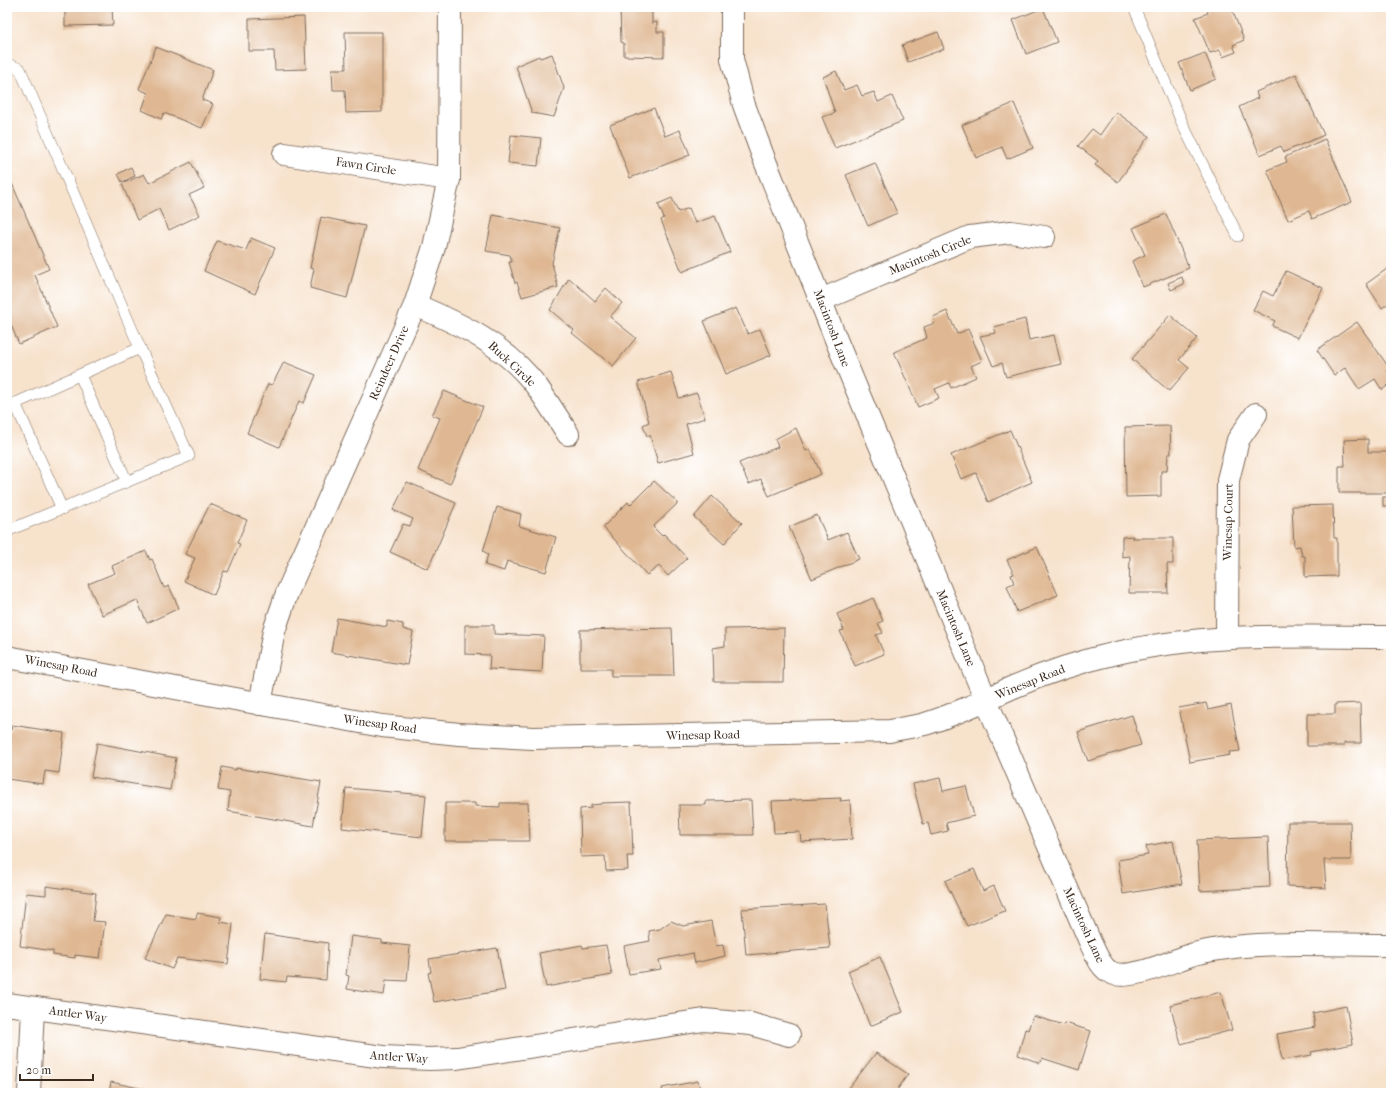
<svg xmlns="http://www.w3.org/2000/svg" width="1398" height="1100" viewBox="0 0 1398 1100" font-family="'IM FELL French Canon',serif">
	<rect width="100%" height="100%" fill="#fff"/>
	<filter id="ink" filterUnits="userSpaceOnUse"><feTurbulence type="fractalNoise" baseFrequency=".025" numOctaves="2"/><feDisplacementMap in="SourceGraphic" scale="8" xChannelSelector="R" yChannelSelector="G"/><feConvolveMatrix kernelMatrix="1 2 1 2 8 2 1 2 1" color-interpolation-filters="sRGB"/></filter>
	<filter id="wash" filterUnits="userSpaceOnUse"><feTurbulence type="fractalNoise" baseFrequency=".012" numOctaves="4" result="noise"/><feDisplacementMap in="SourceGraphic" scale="16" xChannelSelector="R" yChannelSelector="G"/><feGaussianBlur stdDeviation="0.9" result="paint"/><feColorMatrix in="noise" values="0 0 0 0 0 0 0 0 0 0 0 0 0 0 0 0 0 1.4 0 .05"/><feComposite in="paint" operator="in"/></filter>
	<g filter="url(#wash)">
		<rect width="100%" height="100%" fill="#f7e2cc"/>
		<g id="blocks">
			<g fill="#dfb792">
				<path d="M65,7H112L113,25L65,26Z"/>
				<path d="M620,7H652V23L657,22V32H664V57L624,56V43L621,42Z"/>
				<path d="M1211,7H1231L1244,40L1233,45L1236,52L1223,57L1220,50L1210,53L1195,18L1208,13L1207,9Z"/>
				<path d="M1043,8L1057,42L1026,54L1013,20Z"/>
				<path d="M304,17L306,69L275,70L274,51H249V19Z"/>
				<path d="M345,32H382V112L346,113L345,90H333L332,69H346Z"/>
				<path d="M938,32L944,49L908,62L902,45Z"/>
				<path d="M156,47L213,70L202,100L213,104L202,128L164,113L161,119L142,110L148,93L139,89Z"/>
				<path d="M1205,53L1216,79L1190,90L1179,63Z"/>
				<path d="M552,54L564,88L554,117L532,113L516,66L539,56L540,58Z"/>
				<path d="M836,71L844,90L857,85L862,96L874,92L878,102L892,96L903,121L835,148L822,117L835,113L823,77Z"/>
				<path d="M1296,74L1324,135L1284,152L1281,146L1260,155L1239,107L1258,98L1256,92Z"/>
				<path d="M1014,103L1033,148L1007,159L1002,147L976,158L962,125Z"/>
				<path d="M654,108L665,136L680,130L690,155L630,178L610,125Z"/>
				<path d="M1116,112L1149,136L1131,160L1133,161L1118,182L1095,165L1098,161L1078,146L1092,129L1100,135Z"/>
				<path d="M511,135L541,138L538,166L508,163Z"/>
				<path d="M1325,139L1352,202L1312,219L1309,211L1288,220L1267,170L1287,162L1285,157Z"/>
				<path d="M191,162L204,188L189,195L200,215L169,230L159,209L137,220L122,184L144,174L149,183Z"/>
				<path d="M875,163L897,213L868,226L846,175Z"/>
				<path d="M131,167L135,176L122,182L118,174Z"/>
				<path d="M7,172L49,269L35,275L57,327L19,344L7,316Z"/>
				<path d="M672,198L678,212L689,208L695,223L715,216L730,252L682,272L661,220L664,218L658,204Z"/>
				<path d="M1166,214L1189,268L1143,287L1132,261L1145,255L1133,228Z"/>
				<path d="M493,215L560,228L552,263L558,287L522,297L517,282L515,283L509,262H512L510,255L486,251Z"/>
				<path d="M321,217L365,226L347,298L310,288L314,269L310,268Z"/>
				<path d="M251,238L275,248L255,294L204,271L217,241L246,250Z"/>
				<path d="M1391,266V301L1382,308L1366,284Z"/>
				<path d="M1286,271L1323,288L1298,338L1272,326L1275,321L1253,310L1263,291L1273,296Z"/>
				<path d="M1182,277L1184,284L1171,290L1168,283Z"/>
				<path d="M569,278L595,301L606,288L622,303L610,317L636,338L613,366L572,333L574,330L550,310Z"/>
				<path d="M736,308L748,334L760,329L771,355L726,374L704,321Z"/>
				<path d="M947,311L957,334L968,329L982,361L971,366L976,377L951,388L949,383L935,389L939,398L918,407L894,352L927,338L924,327L935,323L933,317Z"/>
				<path d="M1170,315L1197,338L1179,360L1189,368L1169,391L1132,359Z"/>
				<path d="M1025,319L1029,340L1054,335L1061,364L1006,377L1002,363L993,366L980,336L996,333L994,327Z"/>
				<path d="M1357,322L1390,369L1387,371L1391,376V383L1382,390L1375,379L1359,389L1345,368L1334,375L1317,350Z"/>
				<path d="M284,362L316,375L304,403L299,401L279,447L247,433L268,384L272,385Z"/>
				<path d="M671,372L679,398L697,393L705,418L686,424L694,453L658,463L650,435L647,436L643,425L649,422L638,382Z"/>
				<path d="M444,391L483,407L450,484L418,470L440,418L432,415Z"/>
				<path d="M1170,426L1171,454H1168L1167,471H1161V496L1126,497L1125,427Z"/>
				<path d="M796,428L806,451L810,449L821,474L769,496L761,479L749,484L739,463L778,447L775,439Z"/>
				<path d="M1010,430L1032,482L988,502L976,473L961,479L951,455Z"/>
				<path d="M1368,439V452H1391V493H1339V466H1345L1344,440Z"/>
				<path d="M654,481L678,503L653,527L662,536L664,534L687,558L668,576L659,566L647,575L603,527L628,502L630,505Z"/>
				<path d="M407,482L456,503L428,569L390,552L403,524L410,526L413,519L393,510Z"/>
				<path d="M712,496L742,523L724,544L694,517Z"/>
				<rect x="1383" y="497" width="8" height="9"/>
				<path d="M210,504L247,520L237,543L240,544L228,572L224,571L214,595L184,581L195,558L185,554Z"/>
				<path d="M1333,505L1334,538H1337V576L1305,577V556H1302L1300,546L1294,547L1292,506Z"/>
				<path d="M497,507L521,514L519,526L556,537L546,572L507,561L504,571L485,565L488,554L483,551Z"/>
				<path d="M817,515L828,540L847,532L859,559L812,579L789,527Z"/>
				<path d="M1133,536L1132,538H1173V564H1167L1168,593H1129L1130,556L1122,557V537Z"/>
				<path d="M1037,547L1058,595L1017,612L1007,586L1014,583L1011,575L1014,574L1007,560Z"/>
				<path d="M146,551L150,560L152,559L164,588L169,586L179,608L147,623L137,600L102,615L88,584L115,573L112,566Z"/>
				<path d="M873,598L883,621L878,623L883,633L876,635L884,654L855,666L840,631L844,630L837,614Z"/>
				<path d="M337,618L387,627V621L403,624V629L413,632L407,665L331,652Z"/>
				<path d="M465,625H494V634L544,636L542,672L489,669L490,655L465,654Z"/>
				<path d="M672,628L674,676H611V669H580V630Z"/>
				<path d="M784,628L783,682H714L713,648L725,646V629Z"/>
				<path d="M1206,703L1208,710L1231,705L1240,751L1229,752L1230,755L1190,762L1179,708Z"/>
				<path d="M1360,703L1361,743H1344V746H1307V714H1335V704Z"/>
				<path d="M1132,715L1141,745L1088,761L1078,732Z"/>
				<path d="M12,725L64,733L59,773L45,771L43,784L7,779V729L11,730Z"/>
				<path d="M97,743L176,758L170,790L91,777Z"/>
				<path d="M222,767L236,770V768L321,782L313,826L228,811L230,792L218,790Z"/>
				<path d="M940,778L943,791L966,786L974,816L946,823L948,831L931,835L928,823L923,824L913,784Z"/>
				<path d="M346,788L426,795L422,837L342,828Z"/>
				<path d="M841,798L840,801L850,800L852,839L801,842L800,832L774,833L772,801Z"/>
				<path d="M751,800L753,835H680L679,805H706V801Z"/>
				<path d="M631,802L633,856H627L628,870L606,871L605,856L581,857L580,809L591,808V805L601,804V803Z"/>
				<path d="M445,803H475V806L500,807V803H528L530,841H445Z"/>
				<path d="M1288,822H1350L1351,860H1324L1326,888L1287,886Z"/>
				<path d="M1268,837L1270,887L1200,891L1197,840Z"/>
				<path d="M1173,841L1182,884L1123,894L1118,860L1148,855L1146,846Z"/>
				<path d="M974,869L983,891L994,886L1005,911L967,926L945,881Z"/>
				<path d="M46,886L96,893L93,921L105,922L100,958L75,955V958L53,955V951L20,946L26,893L46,895Z"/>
				<path d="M825,904L830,948L746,955L742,909Z"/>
				<path d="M197,913L221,917L220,922L233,924L228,964L177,958L172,969L145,958L166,914L196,919Z"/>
				<path d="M671,921L683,926L711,921L716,946L723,945L725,956L695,963L693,953L659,960L661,969L629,974L624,946L650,941L649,931L660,929Z"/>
				<path d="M265,934L328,943L326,980L287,977L286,982L260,979Z"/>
				<path d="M351,936L382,940V943L410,946L407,981L386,980L384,995L347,989L349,976L346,975Z"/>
				<path d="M582,945L583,948L606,945L612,975L546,987L539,953Z"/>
				<path d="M497,948L505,990L434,1002L428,973L431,972L429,959Z"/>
				<path d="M880,957L903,1012L870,1026L848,971Z"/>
				<path d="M1221,992L1232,1030L1181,1044L1170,1005Z"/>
				<path d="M1346,1006L1353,1044L1311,1052L1312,1055L1282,1060L1277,1034L1315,1027L1313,1013Z"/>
				<path d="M1033,1016L1064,1025L1065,1023L1091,1031L1079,1070L1042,1058L1040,1063L1018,1055L1025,1029L1028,1030Z"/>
				<path d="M876,1053L908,1074L895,1093H845Z"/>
				<path d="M698,1081L701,1093H663L662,1088Z"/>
				<path d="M111,1082L143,1089V1093H109Z"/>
			</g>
		</g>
	</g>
	<g filter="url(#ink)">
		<use href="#blocks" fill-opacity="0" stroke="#7d6a5b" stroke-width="1"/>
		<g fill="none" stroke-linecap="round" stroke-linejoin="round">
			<g stroke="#7d6a5b" stroke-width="12">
				<g id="service">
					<path d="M1134,7L1183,125L1238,236"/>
					<path d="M7,64L20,69L140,348L7,407"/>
					<path d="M80,375L127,482"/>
					<path d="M15,403L62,509"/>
					<path d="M7,531L189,456L140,348"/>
				</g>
			</g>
			<g stroke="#7d6a5b" stroke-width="24">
				<g id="minor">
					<path d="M732,7V59L744,105L763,156L837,342L986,700L1091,944C1096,954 1101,969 1112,973C1131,981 1174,960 1194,954C1252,939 1330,945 1391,945"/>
					<path d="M284,154L449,179"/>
					<path d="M821,300L970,237L1011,232L1044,237"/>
					<path d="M415,305C461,324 507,346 538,388C548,403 558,418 568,434"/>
					<path d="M1227,637L1228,480L1238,440L1256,414"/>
					<path d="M7,657L382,726L459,734L533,738L890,731C901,728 914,727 925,724C955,715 983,701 1011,688C1045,673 1082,661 1117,653C1207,632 1300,637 1391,637"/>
					<path d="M260,704L274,631L287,593L415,305L434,247L449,179L450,7"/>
					<path d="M7,1004L383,1057L429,1059L457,1058L704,1020L751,1024L789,1035"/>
					<path d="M29,1093L33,1008"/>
				</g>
			</g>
			<use href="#service" stroke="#fff" stroke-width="11"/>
			<use href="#minor" stroke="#fff" stroke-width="22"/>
		</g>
	</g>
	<g text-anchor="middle" stroke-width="3" stroke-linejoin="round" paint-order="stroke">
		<g font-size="12" fill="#3b2a1e" stroke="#fff">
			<text transform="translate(366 166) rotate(9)" y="4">Fawn Circle</text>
			<text transform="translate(930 255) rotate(-22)" y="4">Macintosh Circle</text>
			<text transform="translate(832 328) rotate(69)" y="4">Macintosh Lane</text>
			<text transform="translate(389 363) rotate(-66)" y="4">Reindeer Drive</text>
			<text transform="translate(512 364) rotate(43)" y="4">Buck Circle</text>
			<text transform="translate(1228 522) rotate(-89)" y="4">Winesap Court</text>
			<text transform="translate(956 628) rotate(67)" y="4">Macintosh Lane</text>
			<text transform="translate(61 666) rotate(11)" y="4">Winesap Road</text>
			<text transform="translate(1030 682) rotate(-22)" y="4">Winesap Road</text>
			<text transform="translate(380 724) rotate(8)" y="4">Winesap Road</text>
			<text transform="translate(703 735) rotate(-1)" y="4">Winesap Road</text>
			<text transform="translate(1084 925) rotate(65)" y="4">Macintosh Lane</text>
			<text transform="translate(78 1014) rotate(8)" y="4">Antler Way</text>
			<text transform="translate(399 1057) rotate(4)" y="4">Antler Way</text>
		</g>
	</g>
	<rect width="1398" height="1100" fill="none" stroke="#fff" stroke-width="24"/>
	<path d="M20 1074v6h73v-6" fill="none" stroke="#3b2a1e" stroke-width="2"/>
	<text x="26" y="1074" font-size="12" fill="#3b2a1e" stroke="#ffffff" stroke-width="3" paint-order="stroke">20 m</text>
</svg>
